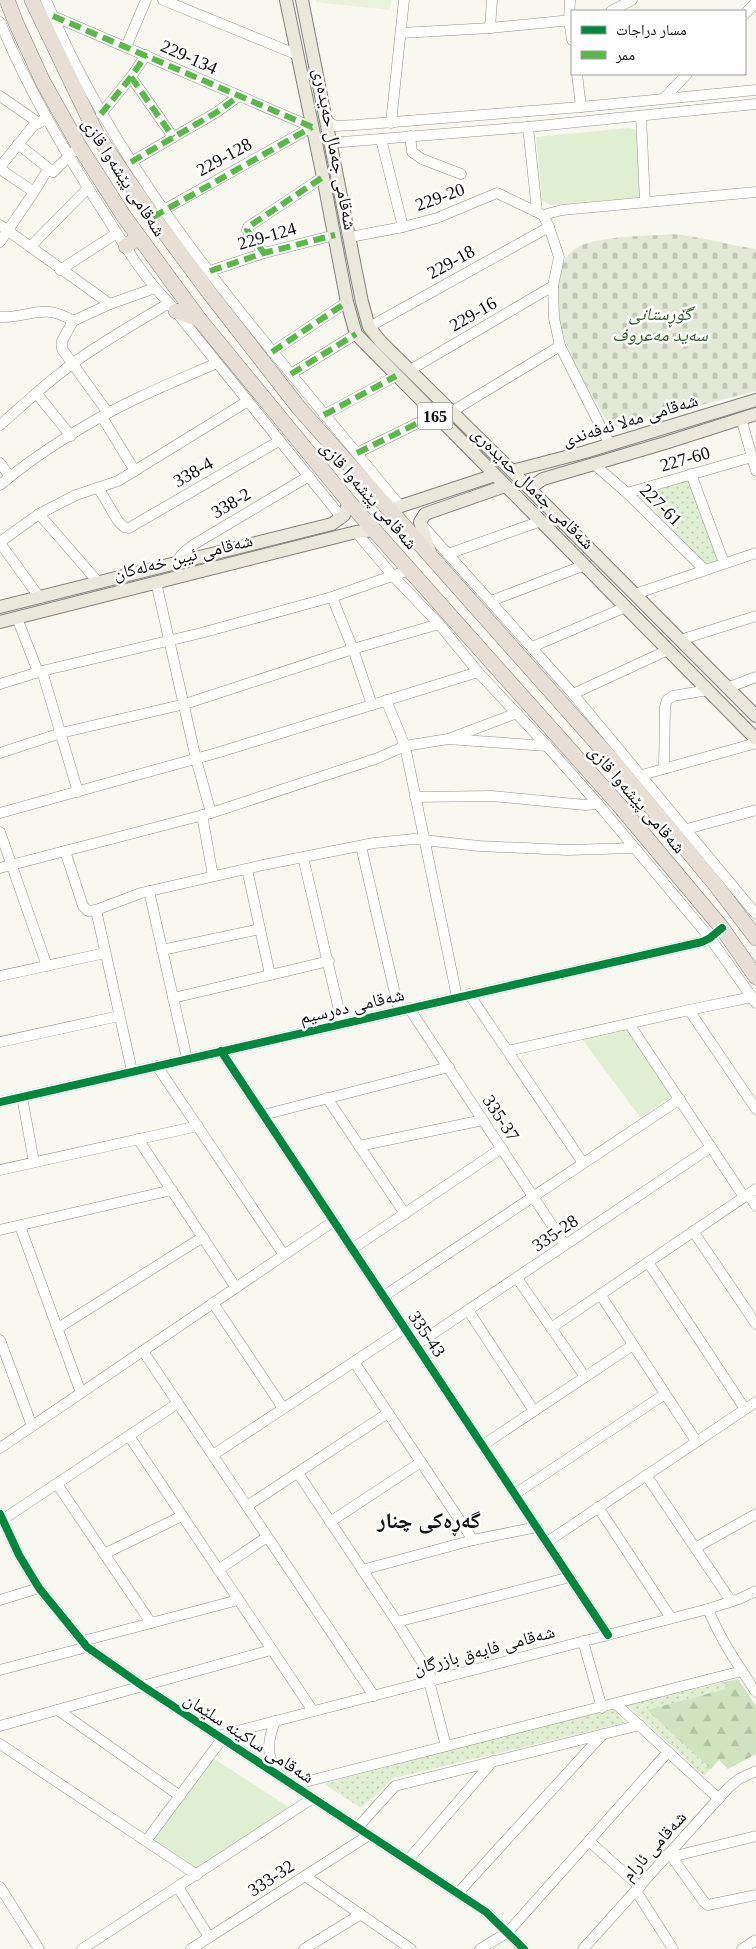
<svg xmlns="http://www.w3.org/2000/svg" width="756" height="1949" viewBox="0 0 756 1949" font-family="'Times New Roman','Noto Naskh Arabic',serif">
	<defs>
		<pattern id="grass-dots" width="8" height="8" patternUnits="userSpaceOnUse" patternTransform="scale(1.25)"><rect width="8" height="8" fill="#e0eed2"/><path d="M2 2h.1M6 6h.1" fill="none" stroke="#bfcbb3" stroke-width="1.8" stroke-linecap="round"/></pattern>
		<pattern id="forest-firs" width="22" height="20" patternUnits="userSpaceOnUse" patternTransform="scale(1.25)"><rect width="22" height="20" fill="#d0e4c1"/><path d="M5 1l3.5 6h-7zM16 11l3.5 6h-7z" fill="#b1c2a5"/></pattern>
		<pattern id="cemetery-stones" width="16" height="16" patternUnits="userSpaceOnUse" patternTransform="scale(1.25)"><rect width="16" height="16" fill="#e3e9d6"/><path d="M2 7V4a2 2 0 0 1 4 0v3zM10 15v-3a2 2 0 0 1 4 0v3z" fill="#c2c7b6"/></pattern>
	</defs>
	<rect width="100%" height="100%" fill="#f9f8f0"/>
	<g fill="url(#grass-dots)">
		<path d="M691,479L718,561L707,565L640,496Z"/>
		<path d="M724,1682L725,1689L648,1710L711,1769L704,1776L627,1705Z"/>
		<path d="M615,1709L624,1723L394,1778L361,1808L324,1784L505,1735Z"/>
	</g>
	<path fill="url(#forest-firs)" d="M738,1679L756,1706V1754L728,1769L719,1760L711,1769L647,1710L725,1689L724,1682Z"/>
	<path fill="url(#cemetery-stones)" d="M671,234C700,236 728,245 756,249V391L611,428C584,379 551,338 559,280C561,264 566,253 580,246C605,235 644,237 671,234Z"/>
	<g fill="#e0eed2">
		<path d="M628,128L634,129L636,132L640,197L550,205L542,200L536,137Z"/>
		<path d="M627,1029L672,1096L641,1118L582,1039Z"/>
		<path d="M213,1758L290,1808L193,1871L148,1842Z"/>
	</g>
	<path fill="#eaf2db" d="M316,0H391L390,10L316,2Z"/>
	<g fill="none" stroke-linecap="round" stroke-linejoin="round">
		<g stroke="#93928f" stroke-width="11">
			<g id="minor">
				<path d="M46,0C125,193 271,346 400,506"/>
				<path d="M163,0L298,55"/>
				<path d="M570,0L569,20L572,40"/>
				<path d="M611,11L632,0"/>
				<path d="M745,14L756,2"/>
				<path d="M53,16L312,127"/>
				<path d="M0,22C28,90 66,154 106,216C125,246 144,278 169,303L342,518"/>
				<path d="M490,28L492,0"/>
				<path d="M401,33L490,28L572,20"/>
				<path d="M126,47L146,0"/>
				<path d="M577,74L581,107"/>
				<path d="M131,77L173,137"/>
				<path d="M0,96L39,123"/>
				<path d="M664,98L687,74"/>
				<path d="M101,114L131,77L146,55"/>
				<path d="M641,116L645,202"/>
				<path d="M325,119L335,126L356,125L581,107L756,90"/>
				<path d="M391,123L404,0"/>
				<path d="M528,127L537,211"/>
				<path d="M410,136L412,152L422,159L461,174"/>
				<path d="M381,139L403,227"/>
				<path d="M330,143L528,127L756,104"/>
				<path d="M18,144L53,172L73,152"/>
				<path d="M131,162L217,112L239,96"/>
				<path d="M0,167L33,126L46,119"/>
				<path d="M0,169L34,192L0,242"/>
				<path d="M34,192L48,169"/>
				<path d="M160,212L312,127"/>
				<path d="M543,215L562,210L756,192"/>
				<path d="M0,225L110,304"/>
				<path d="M350,237L403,227L437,218L497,193L543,215L549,227L559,257L553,286L554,318L560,346L610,445"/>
				<path d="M30,247L88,188"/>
				<path d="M264,253L247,230L248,227L323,177"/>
				<path d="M60,270L117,233"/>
				<path d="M210,271L264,253L335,235"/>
				<path d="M0,317C30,318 43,302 73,321L110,304L155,288"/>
				<path d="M73,321L62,341V349L108,413"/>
				<path d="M369,327L549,227"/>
				<path d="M272,352L347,302"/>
				<path d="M410,370L553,286"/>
				<path d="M291,374L356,334"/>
				<path d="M37,394L71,436"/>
				<path d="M451,412L560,346"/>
				<path d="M324,415L396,376"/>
				<path d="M102,417L135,471"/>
				<path d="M741,418L756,471"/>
				<path d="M0,425C32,397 64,367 100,345C123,330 146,317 169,303"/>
				<path d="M357,453L434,415"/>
				<path d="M0,463L10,477"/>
				<path d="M595,465L627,493L704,569"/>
				<path d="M691,474L724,563"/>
				<path d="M0,485C38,453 94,418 140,397C165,385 192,374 217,363"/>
				<path d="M99,489L118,521L124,527L129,528L279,441"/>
				<path d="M627,493L752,457"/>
				<path d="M39,514L99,583"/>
				<path d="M423,526L573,694L756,914"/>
				<path d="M356,532L394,577L439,624L478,672L547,746L598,804L710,938L756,1003"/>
				<path d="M0,542L39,514L76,495L118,481L248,401"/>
				<path d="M0,543L40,598"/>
				<path d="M448,554L541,521"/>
				<path d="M175,564L182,554L193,545L309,476"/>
				<path d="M156,582L196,759L211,813"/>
				<path d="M635,594L756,553"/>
				<path d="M332,597L353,649L372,705"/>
				<path d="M491,601L585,565"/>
				<path d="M17,618L38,672"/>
				<path d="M680,640L756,616"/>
				<path d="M532,647L626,607"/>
				<path d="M42,671L78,792"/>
				<path d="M0,684L42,671L201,633L332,597L409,570"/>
				<path d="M727,688L756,677"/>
				<path d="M573,694L668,650"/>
				<path d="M386,700L405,746L457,997"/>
				<path d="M451,738L517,713"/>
				<path d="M0,753L61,733L185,704L353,649L439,624"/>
				<path d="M664,768L665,707L667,700L673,696L708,690"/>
				<path d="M642,775L756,743"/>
				<path d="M415,797L492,796L585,805L598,804"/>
				<path d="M0,813L220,752L478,672"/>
				<path d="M202,815L213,876"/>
				<path d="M687,829L756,810"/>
				<path d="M0,832L47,966"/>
				<path d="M361,846L399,1011"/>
				<path d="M65,851L83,906L88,911L96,910L141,893L263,865L374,843L414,839L479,846L568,850L634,848"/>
				<path d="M303,857L342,1023"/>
				<path d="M0,868L211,813L378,758L405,746L448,739L547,746"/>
				<path d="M247,869L270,975"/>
				<path d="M149,891L187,1059"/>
				<path d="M96,910L132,1071"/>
				<path d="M162,950L260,929"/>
				<path d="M0,976L105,953"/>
				<path d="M469,994L583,1163"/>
				<path d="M173,998L329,961"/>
				<path d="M409,1008L565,1245"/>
				<path d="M689,1010L756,1109"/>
				<path d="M630,1025L744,1197"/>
				<path d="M0,1042L119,1016"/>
				<path d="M221,1051L608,1635"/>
				<path d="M508,1051L689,1010L752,997"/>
				<path d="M157,1066L284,1255"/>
				<path d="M22,1097L34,1162"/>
				<path d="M327,1098L405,1214"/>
				<path d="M0,1102L702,942L710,938"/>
				<path d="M263,1115L449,1067"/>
				<path d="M138,1139L236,1288"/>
				<path d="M359,1146L483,1120"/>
				<path d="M0,1170L198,1126"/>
				<path d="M748,1194L756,1206"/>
				<path d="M20,1226L81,1393"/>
				<path d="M0,1230L172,1190"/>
				<path d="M693,1231L756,1324"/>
				<path d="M352,1249L502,1148"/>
				<path d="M648,1262L745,1409"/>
				<path d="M517,1278L585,1377"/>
				<path d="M600,1294L696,1441"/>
				<path d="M384,1296L680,1099"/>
				<path d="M213,1303L283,1408"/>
				<path d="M468,1310L534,1411"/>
				<path d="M58,1328L203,1237"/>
				<path d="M551,1328L756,1189"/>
				<path d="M0,1340L32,1426"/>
				<path d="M416,1345L711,1147"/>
				<path d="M143,1351L374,1696"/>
				<path d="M354,1362L473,1540"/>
				<path d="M129,1436L313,1711"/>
				<path d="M483,1445L633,1345"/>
				<path d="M0,1448L334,1221"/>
				<path d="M213,1455L405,1328"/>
				<path d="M298,1473L397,1622L433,1680"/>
				<path d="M646,1475L731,1601"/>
				<path d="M57,1484L151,1623"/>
				<path d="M515,1494L665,1394"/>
				<path d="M247,1506L388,1413"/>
				<path d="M598,1507L671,1618"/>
				<path d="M0,1514L19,1555L39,1588L87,1647L144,1687L486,1912L524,1949"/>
				<path d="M2,1520L178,1403"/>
				<path d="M330,1522L421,1462"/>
				<path d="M547,1542L756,1402"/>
				<path d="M695,1548L756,1514"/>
				<path d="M104,1554L182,1516"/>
				<path d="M218,1570L267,1537"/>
				<path d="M362,1570L473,1540L537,1527"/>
				<path d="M0,1600L39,1588"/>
				<path d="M708,1609C720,1639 738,1665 756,1692"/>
				<path d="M397,1622L570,1577"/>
				<path d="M83,1641L238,1600"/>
				<path d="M583,1641L602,1708"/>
				<path d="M0,1670L87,1647"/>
				<path d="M429,1681L446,1746"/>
				<path d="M616,1704L719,1799"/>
				<path d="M58,1710L180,1796"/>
				<path d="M275,1721C268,1740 265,1755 278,1773"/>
				<path d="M0,1726L271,1650"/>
				<path d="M218,1736L708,1609L739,1599L756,1591"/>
				<path d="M0,1744L197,1875"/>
				<path d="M293,1785L742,1671"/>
				<path d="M358,1827L395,1786L640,1725"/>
				<path d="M146,1841L222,1739"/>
				<path d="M589,1841L640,1887"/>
				<path d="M669,1853L704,1902L708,1905L756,1895"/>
				<path d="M671,1857L756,1836"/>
				<path d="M408,1860L493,1761"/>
				<path d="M305,1876L411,1949"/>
				<path d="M0,1887L39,1949"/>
				<path d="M178,1887L209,1937"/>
				<path d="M636,1891L673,1949"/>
				<path d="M458,1893L603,1734"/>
				<path d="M82,1949L313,1798"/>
				<path d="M191,1949L369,1835"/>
				<path d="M304,1949L361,1914"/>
				<path d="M480,1949L508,1932L668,1752"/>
				<path d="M583,1949L729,1787L739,1779L756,1771"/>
				<path d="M742,1949L756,1940"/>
			</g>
		</g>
		<g stroke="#80807c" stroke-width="14">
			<g id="major">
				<path d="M286,0L323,177L347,302L356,334L756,739"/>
				<path d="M302,0L362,302L369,327L381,342L512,471L756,716"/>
				<path d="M512,471L585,452L756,400"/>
				<path d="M530,488L543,479L665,443L756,414"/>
				<path d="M389,510L495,475"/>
				<path d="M430,552L420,522L425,514L505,486"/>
				<path d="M0,607L332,524L344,515L349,502"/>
				<path d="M0,622L356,532L375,530"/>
			</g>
		</g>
		<g stroke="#80807c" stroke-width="16">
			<g id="highway">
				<path d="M7,0L16,23L43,82L79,146L123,215L199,319L349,502L619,805L722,928L756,977"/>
				<path d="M32,0L97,135L153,217L211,295L299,408L611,759L715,884L756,938"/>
				<path d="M126,246L139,237"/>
				<path d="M176,311L199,319"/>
			</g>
		</g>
		<use href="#minor" stroke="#fefefd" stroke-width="10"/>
		<use href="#major" stroke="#eae8da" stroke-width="12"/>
		<use href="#highway" stroke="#e7dfd6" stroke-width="15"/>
		<g stroke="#58b947" stroke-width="6" stroke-dasharray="12 6" stroke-linecap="butt">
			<path d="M53,16L312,127"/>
			<path d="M131,77L173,137"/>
			<path d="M101,114L131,77L146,55"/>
			<path d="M131,162L217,112L239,96"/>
			<path d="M153,217L312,127"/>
			<path d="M264,253L247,230L248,227L323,177"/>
			<path d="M210,271L264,253L335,235"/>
			<path d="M272,352L347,302"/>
			<path d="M291,374L356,334"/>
			<path d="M324,415L396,376"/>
			<path d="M357,453L434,415"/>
		</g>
		<g stroke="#fff" stroke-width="11">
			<g id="cycleway">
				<path d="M221,1051L608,1635"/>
				<path d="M0,1102L702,942L710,938L722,928"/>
				<path d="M0,1514L19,1555L39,1588L87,1647L144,1687L486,1912L524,1949"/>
			</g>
		</g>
		<use href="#cycleway" stroke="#00873e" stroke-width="8"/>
	</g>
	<g text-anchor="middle" stroke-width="5" stroke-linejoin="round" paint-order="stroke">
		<rect fill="#fff" stroke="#555" stroke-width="1" x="417.5" y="402.5" width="35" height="27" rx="4"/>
		<g font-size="16" font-weight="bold" fill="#0c0c0c">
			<text x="435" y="422">165</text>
		</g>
		<g font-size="18" fill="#0c0c0c" stroke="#fff">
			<text transform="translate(189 57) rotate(24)" y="6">229-134</text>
			<text transform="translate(335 149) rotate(79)" y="6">شەقامی جەمال حەیدەری</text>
			<text transform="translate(224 157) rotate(-29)" y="6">229-128</text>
			<text transform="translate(124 177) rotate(57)" y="6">شەقامی پێشەوا قازی</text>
			<text transform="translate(440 197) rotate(-20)" y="6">229-20</text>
			<text transform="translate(267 236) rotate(-16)" y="6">229-124</text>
			<text transform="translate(451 262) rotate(-29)" y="6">229-18</text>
			<text transform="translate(473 314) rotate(-30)" y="6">229-16</text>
			<text transform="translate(630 420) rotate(-17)" y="6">شەقامی مەلا ئەفەندی</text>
			<text transform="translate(685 459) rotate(-16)" y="6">227-60</text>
			<text transform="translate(193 472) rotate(-30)" y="6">338-4</text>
			<text transform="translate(533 488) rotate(45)" y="6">شەقامی جەمال حەیدەری</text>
			<text transform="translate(369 495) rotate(49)" y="6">شەقامی پێشەوا قازی</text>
			<text transform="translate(231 503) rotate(-31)" y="6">338-2</text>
			<text transform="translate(661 505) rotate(45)" y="6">227-61</text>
			<text transform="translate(183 557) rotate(-14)" y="6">شەقامی ئیبن خەلەکان</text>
			<text transform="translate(637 799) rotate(49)" y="6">شەقامی پێشەوا قازی</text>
			<text transform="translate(352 1006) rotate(-13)" y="6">شەقامی دەرسیم</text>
			<text transform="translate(501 1118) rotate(57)" y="6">335-37</text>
			<text transform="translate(555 1233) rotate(-34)" y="6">335-28</text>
			<text transform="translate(427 1334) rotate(56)" y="6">335-43</text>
			<text transform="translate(484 1650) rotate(-15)" y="6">شەقامی فایەق بازرگان</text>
			<text transform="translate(249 1738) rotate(33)" y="6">شەقامی ساکینە سلێمان</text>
			<text transform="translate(654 1846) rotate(-48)" y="6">شەقامی ئارام</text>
			<text transform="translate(271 1878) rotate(-33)" y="6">333-32</text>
		</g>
		<g font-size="18" font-style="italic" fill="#295d22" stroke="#fff">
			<text x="660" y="320">گۆڕستانی<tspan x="660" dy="21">سەید مەعروف</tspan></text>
		</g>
		<g font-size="22" font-weight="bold" fill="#0c0c0c" stroke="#fff">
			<text x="429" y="1528">گەڕەکی چنار</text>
		</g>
	</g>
	<rect x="571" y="10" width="175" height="65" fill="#ffffff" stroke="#9e9e9e"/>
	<rect x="581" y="26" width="25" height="8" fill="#00873e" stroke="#9e9e9e"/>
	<text x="616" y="35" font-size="15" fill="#0c0c0c">مسار دراجات</text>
	<rect x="581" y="51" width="25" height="8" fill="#58b947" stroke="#9e9e9e"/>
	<text x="616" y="60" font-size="15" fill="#0c0c0c">ممر</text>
</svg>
